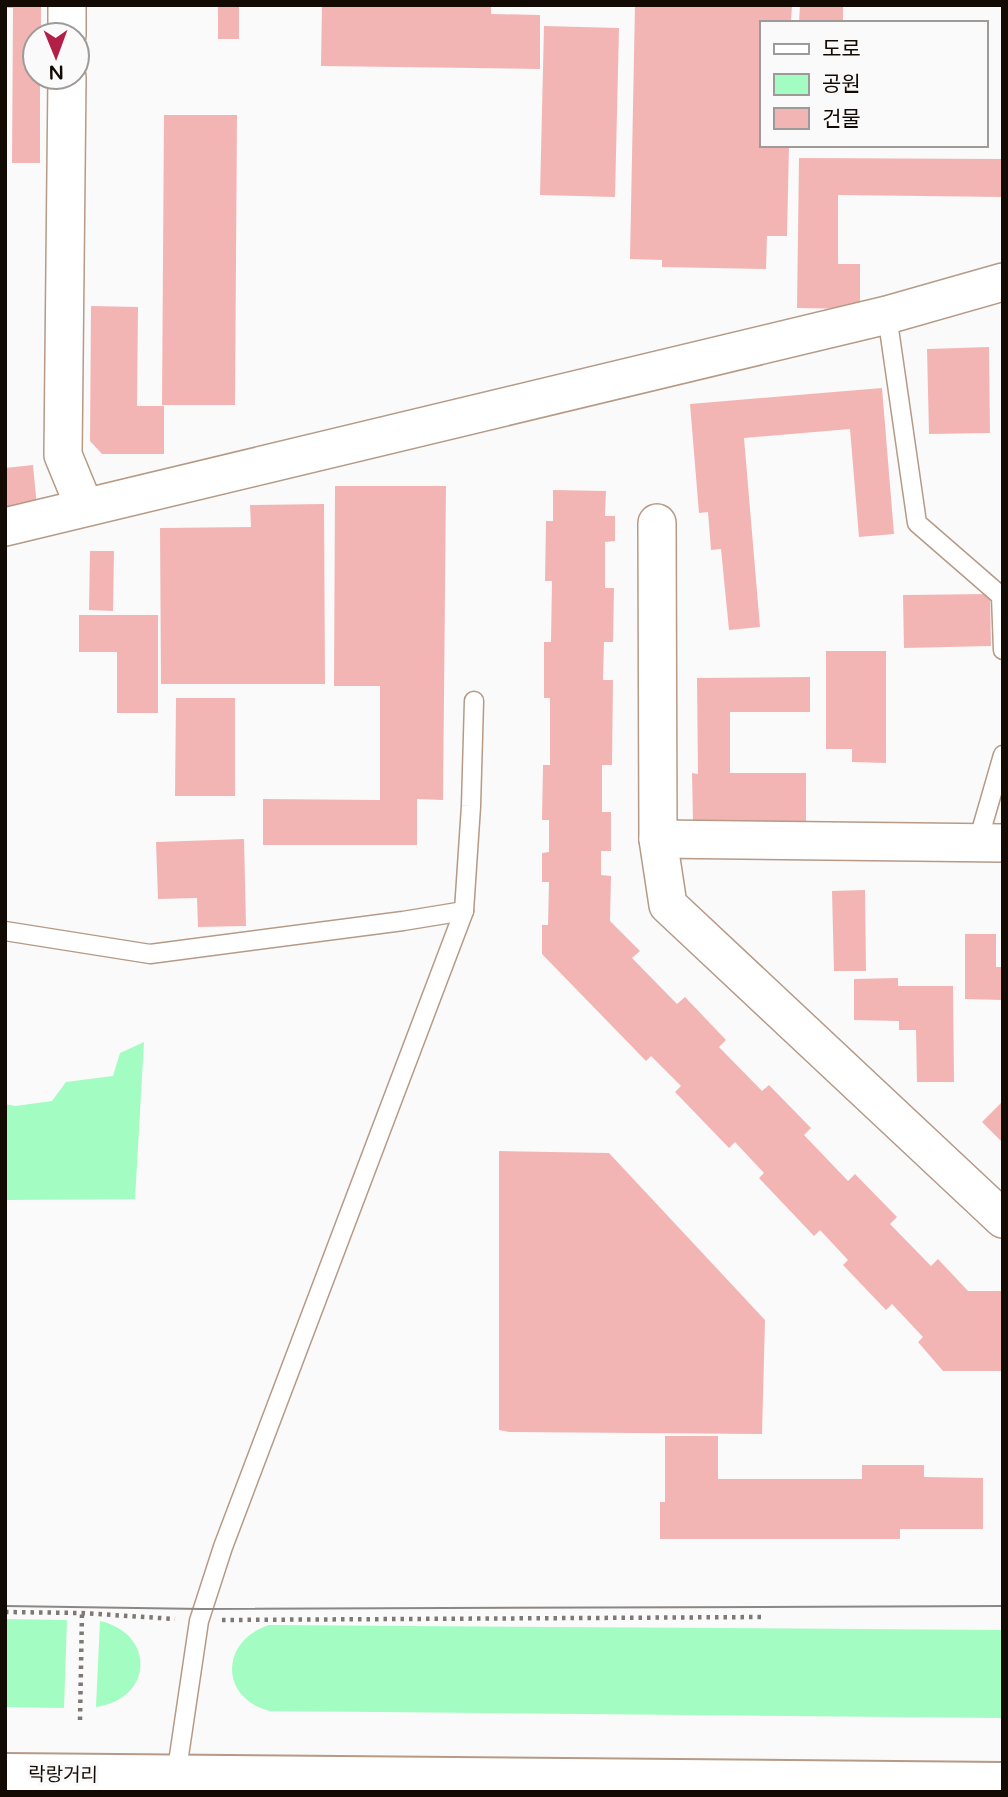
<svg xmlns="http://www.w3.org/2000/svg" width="1008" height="1797" viewBox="0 0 1008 1797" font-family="'Varela Round','Noto Sans KR',sans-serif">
	<rect width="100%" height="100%" fill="#fafafa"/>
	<g fill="#a3fcc1">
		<path d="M144,1042L135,1199L5,1200V1104L15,1106L52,1101L66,1082L113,1076L120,1053Z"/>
		<path d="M5,1619L67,1620L64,1708L5,1707Z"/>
		<path d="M100,1621C156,1634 153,1699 96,1707Z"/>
		<path d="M269,1625L1003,1630V1718L270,1711C219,1698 220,1641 269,1625Z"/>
	</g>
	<g fill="#f3b5b4">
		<path d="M5,5H41V35H35V77H40V163H12L13,8H5Z"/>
		<rect x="218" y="5" width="21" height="34"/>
		<path d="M322,5H491V14L540,15V69L321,66Z"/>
		<path d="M635,5H792L791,23H761V145H789L787,236H767L766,269L662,267V260L630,259Z"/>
		<path d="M800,5H843V23H799Z"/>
		<path d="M544,26L619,28L615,197L540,195Z"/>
		<path d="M164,115H237L235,405H162Z"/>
		<path d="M799,158L1003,159V197L838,195V264H860V309L797,308Z"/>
		<path d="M91,306L138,307L137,406H164V454H102L90,441Z"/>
		<path d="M989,347L990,433L929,434L927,349Z"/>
		<path d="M882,388L894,534L859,537L850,429L744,438L760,627L729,630L721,549L711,550L708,512L699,513L690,404Z"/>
		<path d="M33,465L37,507L5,510V468Z"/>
		<path d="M335,486H446L443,800L417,799V845H263V799L380,800V686H334Z"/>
		<path d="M553,490L606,491L605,516H615V541L605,542V588H614L613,642H604L603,680H613L612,765H602V812H611V851H601V875L611,876L610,921L640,951L632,958L677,1004L685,997L726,1040L719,1047L762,1091L769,1085L811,1128L804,1135L848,1181L855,1174L897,1217L890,1224L931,1266L938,1259L968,1291H1003V1371H943L918,1342L923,1337L892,1304L886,1310L843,1265L848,1260L820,1230L814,1236L759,1178L764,1173L735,1142L729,1148L675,1092L681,1086L651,1056L646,1061L542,954V925H548L549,882H542V853L549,852V820H542L543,765H550V698H544V642H551L552,581H545L546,521H553Z"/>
		<path d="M324,504L325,684H161L160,528L251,527L250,505Z"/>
		<path d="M90,551H114L113,611L89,610Z"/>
		<path d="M990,594L991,646L904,648L903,595Z"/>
		<path d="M79,615H158V713H117V652H79Z"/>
		<path d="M826,651H886V763L852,762V749H826Z"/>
		<path d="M810,677V712H730V773H806V821H693L692,773L698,774L697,678Z"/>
		<path d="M176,698H235V796H175Z"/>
		<path d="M244,839L246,926L198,927L197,898L158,899L156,842Z"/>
		<path d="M865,890L866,971H834L832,891Z"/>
		<path d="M965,934H996V967H1003V1000L965,999Z"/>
		<path d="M898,978V986H953L954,1082H917L916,1030H899V1021L854,1020V979Z"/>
		<path d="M1003,1101V1143L982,1122Z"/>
		<path d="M499,1151L609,1153L765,1320L762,1434L509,1432L499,1430Z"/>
		<path d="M665,1436H718V1479H862V1465H924V1477L983,1478V1529H900V1539H660V1502H665Z"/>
	</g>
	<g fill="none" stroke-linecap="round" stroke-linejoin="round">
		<g stroke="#b69a86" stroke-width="21">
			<g id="service">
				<path d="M887,315L917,523L1001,596L1003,650"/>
				<path d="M973,842L981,831L1003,755"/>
				<path d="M5,931L150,954L403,921L464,911L471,806L474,701"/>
				<path d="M176,1776L199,1621L223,1547L464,911"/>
			</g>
		</g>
		<g stroke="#b69a86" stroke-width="40">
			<g id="minor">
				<path d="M67,35V5"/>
				<path d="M67,77L63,455L84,506"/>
				<path d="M657,523L658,839L668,905L1003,1219"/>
				<path d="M5,527L887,315L1003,282"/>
				<path d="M658,839L1003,843"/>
			</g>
		</g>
		<g stroke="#b69a86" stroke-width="42">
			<path id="primary" d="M5,1773L1003,1782"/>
		</g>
		<g stroke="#7d7874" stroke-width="4.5" stroke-dasharray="3.5 5" stroke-linecap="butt">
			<path d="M5,1612L82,1613L175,1619"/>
			<path d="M222,1620L764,1617"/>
			<path d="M80,1720L82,1613"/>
		</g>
		<use href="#service" stroke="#fff" stroke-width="18"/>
		<use href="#minor" stroke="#fff" stroke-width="37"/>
		<use href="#primary" stroke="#fff" stroke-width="38"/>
		<path stroke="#8b8784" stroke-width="2" d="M5,1606L202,1609L1003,1606"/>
	</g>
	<g text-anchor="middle" stroke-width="7" stroke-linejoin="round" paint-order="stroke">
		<g font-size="19" fill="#130a04" stroke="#fafafa">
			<text transform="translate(63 1774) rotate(1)" y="7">락랑거리</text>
		</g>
	</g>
	<rect width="1008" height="1797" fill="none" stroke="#130a04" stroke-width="14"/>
	<rect x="760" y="21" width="228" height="126" fill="#fafafa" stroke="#9e9a98" stroke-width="2"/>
	<rect x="774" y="44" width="35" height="10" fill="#ffffff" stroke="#9e9a98" stroke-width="2"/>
	<text x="822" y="56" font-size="21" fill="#130a04">도로</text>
	<rect x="774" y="74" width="35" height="21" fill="#a3fcc1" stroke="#9e9a98" stroke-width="2"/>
	<text x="822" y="91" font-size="21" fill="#130a04">공원</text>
	<rect x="774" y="108" width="35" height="21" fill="#f3b5b4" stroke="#9e9a98" stroke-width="2"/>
	<text x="822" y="126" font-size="21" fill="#130a04">건물</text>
	<g transform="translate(56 56) rotate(179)"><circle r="33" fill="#fafafa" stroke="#9e9a98" stroke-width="2"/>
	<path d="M0-5L12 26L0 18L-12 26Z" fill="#b22048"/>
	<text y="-10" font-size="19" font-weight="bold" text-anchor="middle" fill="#130a04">N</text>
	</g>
</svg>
